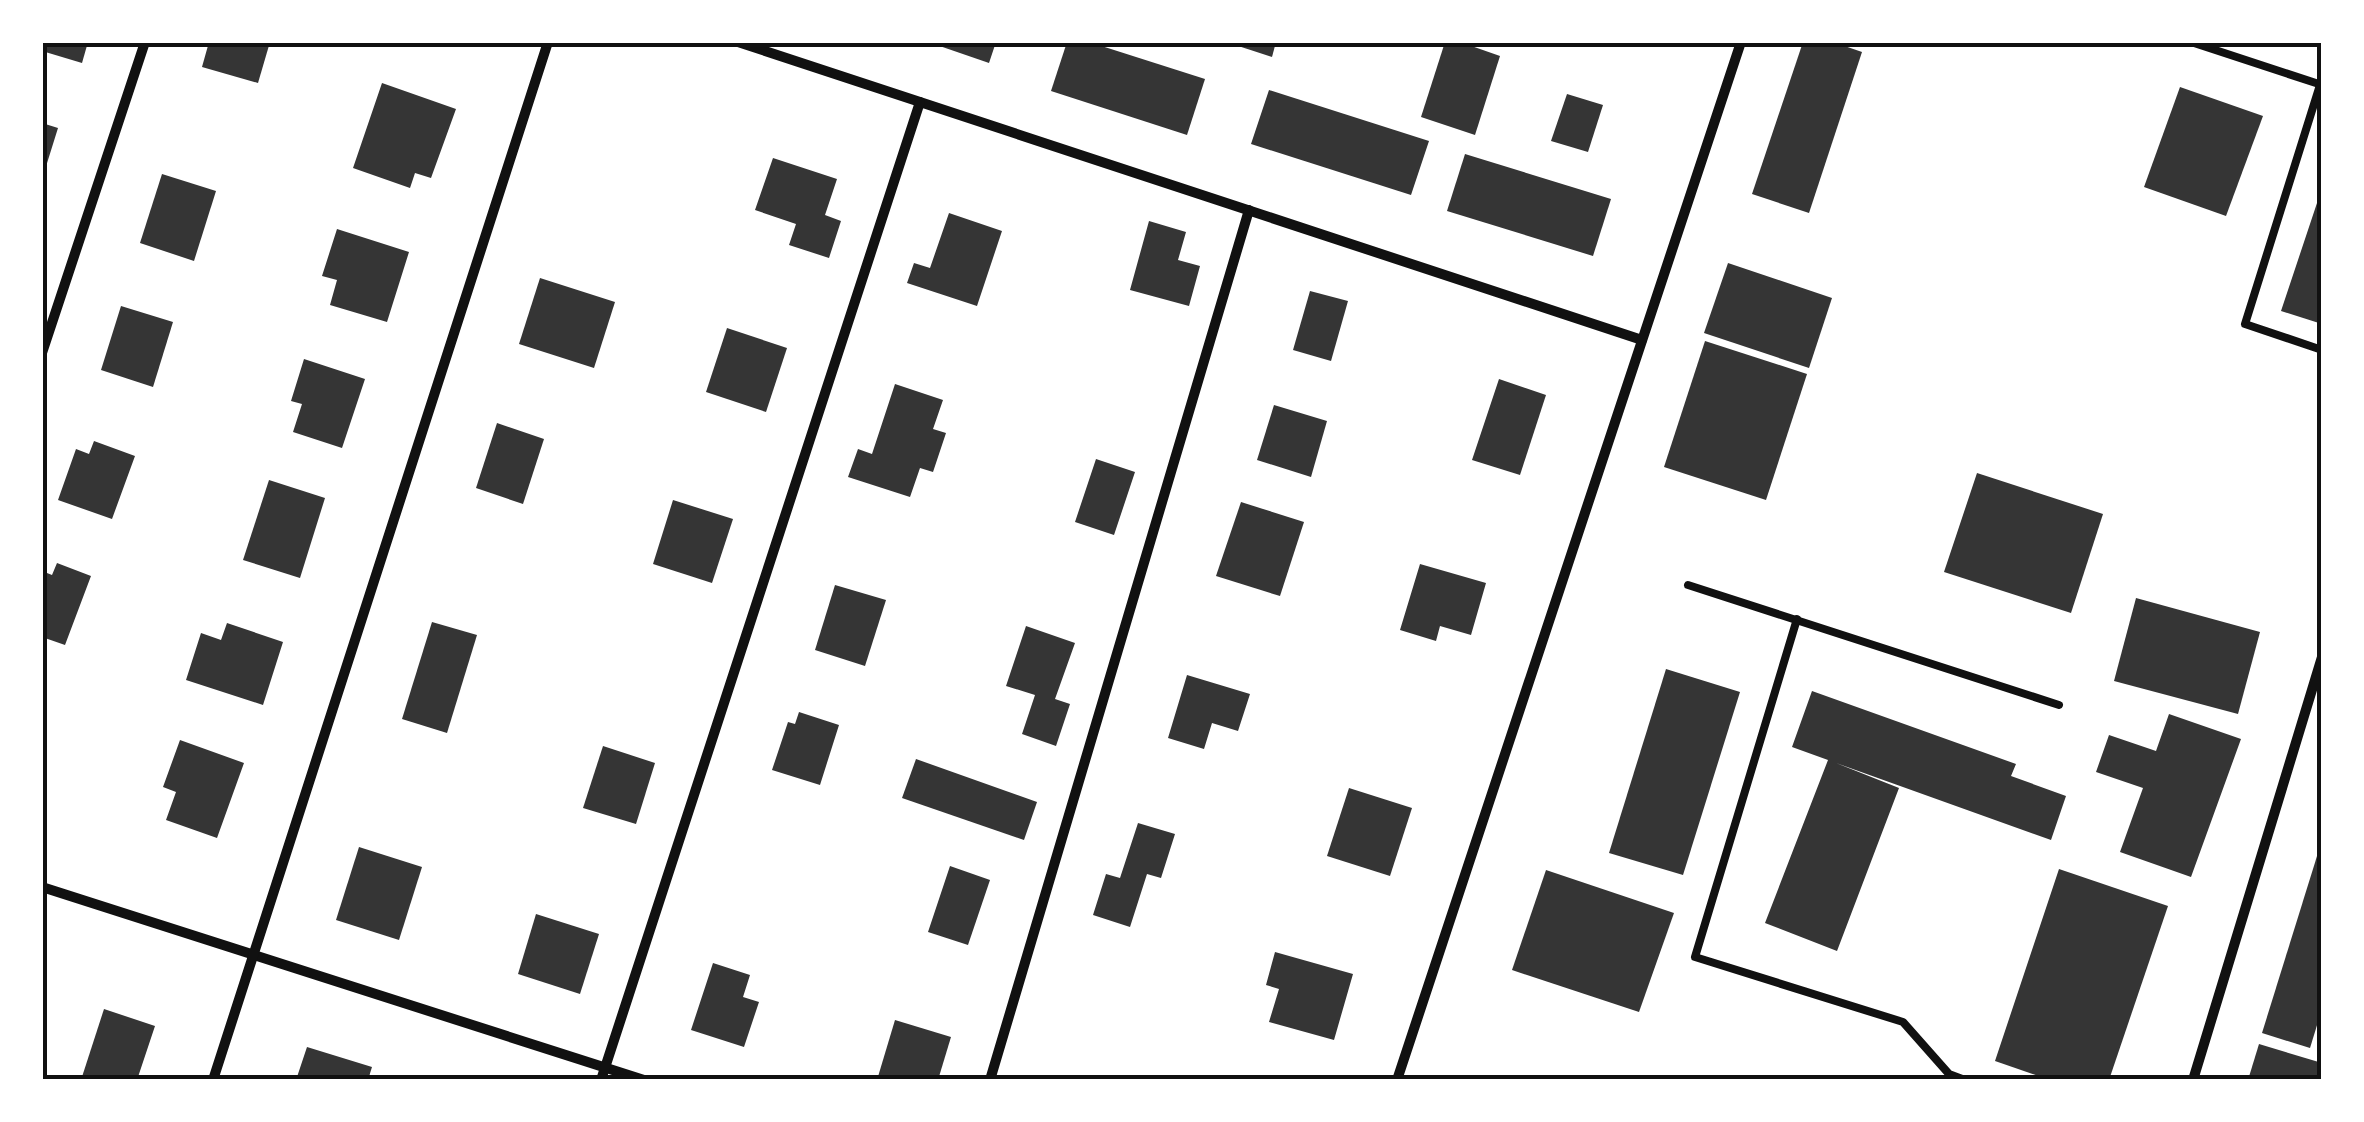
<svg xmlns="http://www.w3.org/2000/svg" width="2364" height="1122" viewBox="0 0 2364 1122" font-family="Raleway,sans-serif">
	<rect width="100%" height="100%" fill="#fff"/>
	<g fill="#353535">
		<path d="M42,42H88L82,63L42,51Z"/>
		<path d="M209,42H270L258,83L202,67Z"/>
		<path d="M928,42H996L989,63Z"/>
		<path d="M1067,42H1089L1205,79L1187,135L1051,91Z"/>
		<path d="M1226,42H1276L1272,57Z"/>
		<path d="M1445,42H1460L1500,56L1475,135L1421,117Z"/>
		<path d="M1803,42H1833L1862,52L1809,213L1752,194Z"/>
		<path d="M382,83L456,109L431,178L415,173L410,188L353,168Z"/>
		<path d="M2180,87L2263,116L2226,216L2144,187Z"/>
		<path d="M1269,90L1429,141L1411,195L1251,144Z"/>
		<path d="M1567,94L1603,105L1588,152L1551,141Z"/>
		<path d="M42,123L58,128L43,176L42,175Z"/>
		<path d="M1465,154L1611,199L1593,256L1447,211Z"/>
		<path d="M773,158L837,179L825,215L841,221L829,258L789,245L796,224L755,210Z"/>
		<path d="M162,174L216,191L194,261L140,243Z"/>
		<path d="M2321,191H2322V324L2281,311Z"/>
		<path d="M949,213L1002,231L977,306L907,283L914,263L930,268Z"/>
		<path d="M1149,221L1186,232L1178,260L1200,266L1189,306L1130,290Z"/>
		<path d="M337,229L409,252L387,322L330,305L337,280L322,276Z"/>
		<path d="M1728,263L1832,298L1809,368L1704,333Z"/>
		<path d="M540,278L615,302L594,368L519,344Z"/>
		<path d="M1310,291L1348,301L1331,361L1293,350Z"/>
		<path d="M121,306L173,322L153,387L101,370Z"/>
		<path d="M727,328L787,348L766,412L706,392Z"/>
		<path d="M1705,341L1807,374L1766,500L1664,467Z"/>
		<path d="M304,359L365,379L342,448L293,432L302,404L291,401Z"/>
		<path d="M1499,379L1546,395L1520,475L1472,460Z"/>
		<path d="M895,384L943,400L933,429L946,433L933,472L920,468L910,497L848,477L858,449L872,454Z"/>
		<path d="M1274,405L1327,421L1311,477L1257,460Z"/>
		<path d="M497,423L544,439L523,504L476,488Z"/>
		<path d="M94,441L135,456L112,519L58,500L76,449L89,454Z"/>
		<path d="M1096,459L1135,472L1114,535L1075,522Z"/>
		<path d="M1977,473L2103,514L2071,613L1944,572Z"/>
		<path d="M269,480L325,498L300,578L243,560Z"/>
		<path d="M673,500L733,519L712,583L653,564Z"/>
		<path d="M1241,502L1304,522L1280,596L1216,576Z"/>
		<path d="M57,563L91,576L65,645L42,637V571L52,575Z"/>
		<path d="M1420,564L1486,583L1471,635L1440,626L1436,641L1400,630Z"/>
		<path d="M835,585L886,600L865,666L815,650Z"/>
		<path d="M2136,598L2260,632L2238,714L2114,681Z"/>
		<path d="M432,622L477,635L447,733L402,719Z"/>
		<path d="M227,623L283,642L263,705L186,680L201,633L221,640Z"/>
		<path d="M1026,626L1075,643L1055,699L1070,704L1056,746L1022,734L1035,695L1006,686Z"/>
		<path d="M1666,669L1740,692L1683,875L1609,853Z"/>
		<path d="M1187,675L1250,694L1238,731L1212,723L1204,749L1168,738Z"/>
		<path d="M1812,691L2016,764L2011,776L2066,796L2051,840L1836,763L1899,788L1837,951L1765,923L1828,760L1792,747Z"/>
		<path d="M799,712L839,725L820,785L772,770L788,722L795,724Z"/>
		<path d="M2169,714L2241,739L2191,877L2120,852L2143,788L2096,772L2109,735L2156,751Z"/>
		<path d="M180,740L244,763L217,838L166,820L176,792L163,787Z"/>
		<path d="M603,746L655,763L636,824L583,808Z"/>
		<path d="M916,759L1037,802L1024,840L902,798Z"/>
		<path d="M1349,788L1412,808L1390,876L1327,856Z"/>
		<path d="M1138,823L1175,834L1161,878L1147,874L1130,927L1093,915L1106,874L1120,878Z"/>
		<path d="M2322,840V1009L2310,1048L2262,1033Z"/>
		<path d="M359,847L422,867L399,940L336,920Z"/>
		<path d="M950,866L990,880L968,945L928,932Z"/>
		<path d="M2059,869L2168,906L2109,1080H2050L1995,1061Z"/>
		<path d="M1546,870L1674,913L1639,1012L1512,970Z"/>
		<path d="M536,914L599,934L580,994L518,974Z"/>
		<path d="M1275,952L1353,974L1334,1040L1269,1022L1279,989L1266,985Z"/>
		<path d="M713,963L750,975L743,997L759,1002L744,1047L691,1030Z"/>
		<path d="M104,1009L155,1026L137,1080H81Z"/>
		<path d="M895,1020L951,1037L938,1080H877Z"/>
		<path d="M2259,1044L2322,1063V1080H2248Z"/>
		<path d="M307,1047L372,1067L368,1080H296Z"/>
	</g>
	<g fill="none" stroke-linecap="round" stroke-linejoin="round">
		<g stroke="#111" stroke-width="8">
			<path d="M2191,42L2322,85"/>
			<path d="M2320,85L2245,324L2322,350"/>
			<path d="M1688,585L2059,705"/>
			<path d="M1797,619L1695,957L1903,1022L1949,1074L1965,1080"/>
		</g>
		<g stroke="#111" stroke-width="10">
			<path d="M738,42L1642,340"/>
			<path d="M42,353L145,42"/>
			<path d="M42,887L644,1080"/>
			<path d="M213,1080L548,42"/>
			<path d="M601,1080L920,102"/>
			<path d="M990,1080L1249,210"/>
			<path d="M1397,1080L1741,42"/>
			<path d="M2193,1080L2322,657"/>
		</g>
	</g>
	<rect width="2364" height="1122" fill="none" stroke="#ffffff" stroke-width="90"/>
	<rect x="45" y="45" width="2274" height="1032" fill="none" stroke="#111" stroke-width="4"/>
</svg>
